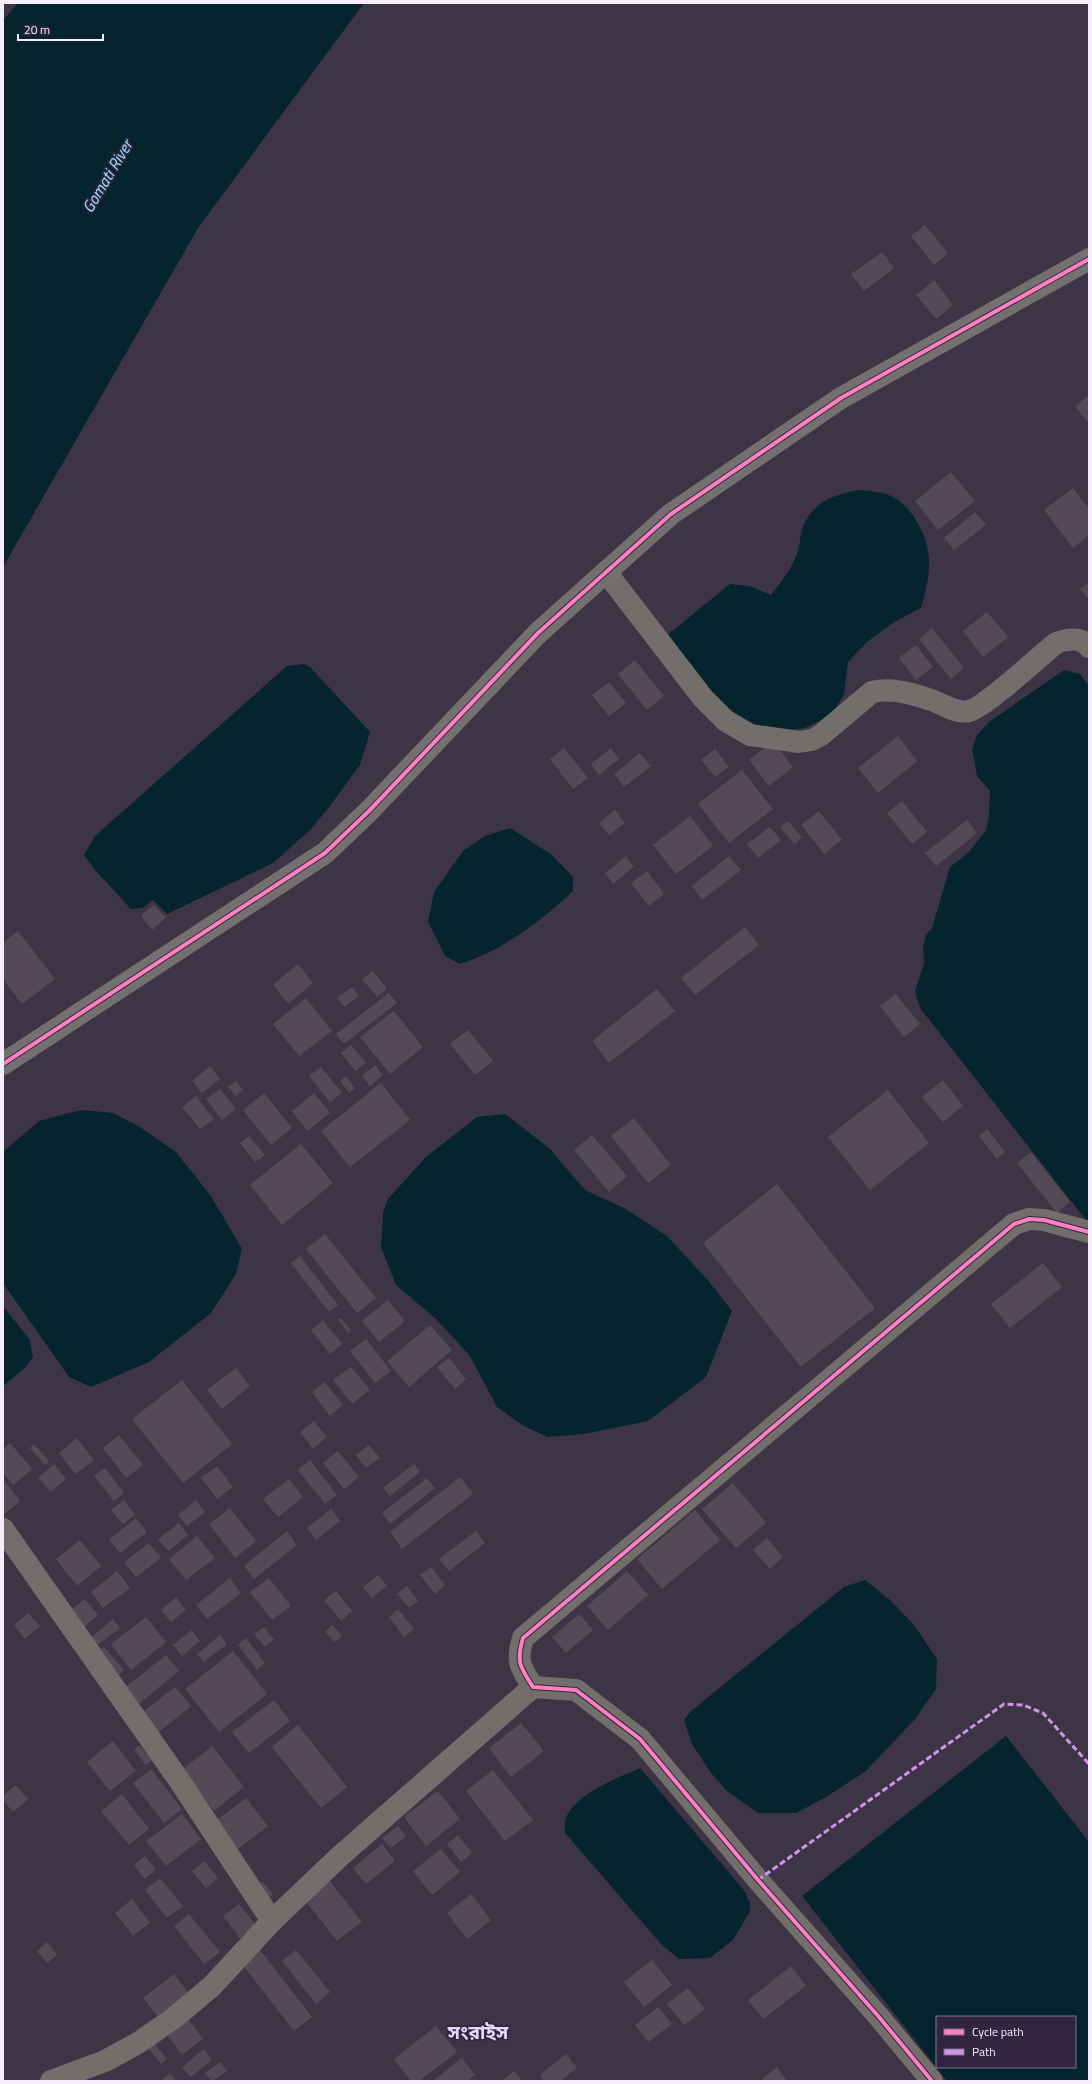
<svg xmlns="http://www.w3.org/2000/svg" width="1092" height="2084" viewBox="0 0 1092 2084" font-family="'Titillium Web','Noto Sans Bengali',sans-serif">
	<rect width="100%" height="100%" fill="#3d3545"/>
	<g fill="#05242d" fill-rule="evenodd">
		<path d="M18,3H364L198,228L3,567V20Z"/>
		<path d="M859,490C871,491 885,492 895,498C916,511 930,542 929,565C929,580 925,594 921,608L894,622L867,642L848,662L844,695L830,716L805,728L786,730L758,726L723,706L665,637L730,584L750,586L771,595C782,581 792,568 798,551C800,544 800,536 802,530C811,502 833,495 859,490Z"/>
		<path d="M304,664L310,667L370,732L360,765L329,807L310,830L273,863L167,914L153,900L143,908L131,909L94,869L84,855L95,836L287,666Z"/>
		<path d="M1064,670L1080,674L1089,686V1224L920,1008L915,991L924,964L923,947L926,935L932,928L950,867L969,852L986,830L989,816L990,791L977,776L972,749L977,735L989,722Z"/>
		<path d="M510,828L552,855L573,877V891C539,922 504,950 460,964L445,956L428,922L434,892L463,851L485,836Z"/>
		<path d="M81,1110L113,1113L140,1127L176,1152L211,1196L242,1249L236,1274L211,1313L149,1362L91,1387L69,1377L3,1283V1152L39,1121Z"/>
		<path d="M505,1114L549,1148L585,1190L624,1208L667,1236L706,1278L732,1311L706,1377L648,1421L584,1434L547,1437L522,1425L497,1407L470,1356L437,1320L396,1285L381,1247L383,1213L388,1199L426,1157L477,1117Z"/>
		<path d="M3,1306L30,1340L33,1357L26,1367L3,1386Z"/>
		<path d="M865,1580L890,1600L914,1625L937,1659L936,1689L915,1719L866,1771L826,1797L796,1813H758L727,1791L711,1773L692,1744L684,1720L691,1711L844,1587Z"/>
		<path d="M1006,1736L1089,1842V2081H947L802,1896ZM937,2017H1075V2067H937Z"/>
		<path d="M640,1768L744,1890L750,1903V1911L733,1940L710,1958L679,1959L662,1945L565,1833C565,1829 564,1822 566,1818C576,1793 618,1778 640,1768Z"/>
	</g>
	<g fill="#544a56">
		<path d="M925,225L948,253L934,265L911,236Z"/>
		<path d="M882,252L894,268L864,291L851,274Z"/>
		<path d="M934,280L953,305L936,319L916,295Z"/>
		<path d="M1089,395V424L1075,406Z"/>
		<path d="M951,472L975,501L938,530L915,501Z"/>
		<path d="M1073,488L1089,509V535L1073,548L1044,510Z"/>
		<path d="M975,512L986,525L954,550L944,538Z"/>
		<path d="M1089,582V600L1080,589Z"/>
		<path d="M987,612L1008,637L983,657L963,631Z"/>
		<path d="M932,628L964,668L951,679L919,639Z"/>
		<path d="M916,645L933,667L916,680L899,658Z"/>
		<path d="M635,660L664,696L647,710L618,674Z"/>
		<path d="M609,682L626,703L609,716L592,695Z"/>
		<path d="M898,736L917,761L878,793L858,768Z"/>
		<path d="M773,741L793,767L769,786L749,760Z"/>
		<path d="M564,748L588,778L573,789L550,759Z"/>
		<path d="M611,748L619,759L599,775L591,764Z"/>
		<path d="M715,749L729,767L715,777L701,760Z"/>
		<path d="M640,753L651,766L624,787L614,774Z"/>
		<path d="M742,770L773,809L729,843L698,804Z"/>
		<path d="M902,801L927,832L912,844L887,813Z"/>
		<path d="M615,810L625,823L609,835L599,823Z"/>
		<path d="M819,811L842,840L824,854L801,825Z"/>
		<path d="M690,816L713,846L676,874L653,845Z"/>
		<path d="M967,820L977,833L936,866L925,853Z"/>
		<path d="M788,821L802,838L794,844L780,827Z"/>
		<path d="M770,827L781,840L758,858L747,844Z"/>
		<path d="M626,856L634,867L613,884L605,873Z"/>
		<path d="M729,856L741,870L702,900L692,886Z"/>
		<path d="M647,871L664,894L649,906L631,883Z"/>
		<path d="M154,905L166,918L152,930L141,916Z"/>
		<path d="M745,927L759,945L695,995L681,978Z"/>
		<path d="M18,931L55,979L22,1004L3,979V943Z"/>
		<path d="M298,964L313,983L288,1004L273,985Z"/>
		<path d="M373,971L387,989L377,997L362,979Z"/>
		<path d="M352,987L359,996L344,1007L337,998Z"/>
		<path d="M657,989L675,1011L609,1063L592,1041Z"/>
		<path d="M389,993L397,1003L344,1044L336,1034Z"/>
		<path d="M896,994L920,1024L904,1037L880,1006Z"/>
		<path d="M306,998L332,1031L299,1056L273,1024Z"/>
		<path d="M394,1011L423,1047L390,1074L360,1037Z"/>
		<path d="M468,1030L493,1061L475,1075L450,1044Z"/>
		<path d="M351,1045L366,1063L355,1071L341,1053Z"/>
		<path d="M375,1065L383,1075L370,1086L362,1076Z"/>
		<path d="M210,1066L220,1079L202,1093L192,1081Z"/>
		<path d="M321,1067L342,1093L330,1102L309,1076Z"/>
		<path d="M346,1076L355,1088L349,1093L340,1081Z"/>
		<path d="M943,1080L963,1106L943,1122L922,1097Z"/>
		<path d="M236,1081L243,1090L236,1096L228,1087Z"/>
		<path d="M381,1083L410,1120L350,1167L321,1131Z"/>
		<path d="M220,1089L236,1109L222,1120L206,1099Z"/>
		<path d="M888,1090L929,1143L870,1190L828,1137Z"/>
		<path d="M264,1093L292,1128L271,1145L243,1110Z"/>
		<path d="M314,1093L330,1113L307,1131L292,1111Z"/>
		<path d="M196,1096L214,1119L200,1129L182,1107Z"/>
		<path d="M634,1118L671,1165L648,1183L611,1136Z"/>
		<path d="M987,1129L1005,1152L997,1159L979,1136Z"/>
		<path d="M592,1135L627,1176L609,1192L574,1150Z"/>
		<path d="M249,1136L265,1155L255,1162L240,1143Z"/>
		<path d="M301,1144L333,1183L282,1225L250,1185Z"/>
		<path d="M1031,1152L1070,1202L1057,1213L1017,1163Z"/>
		<path d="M777,1184L875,1308L801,1367L703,1243Z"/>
		<path d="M325,1234L376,1298L357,1313L306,1249Z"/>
		<path d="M300,1256L338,1305L329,1312L291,1263Z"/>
		<path d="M1043,1263L1062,1287L1010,1328L991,1304Z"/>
		<path d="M388,1300L405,1321L379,1342L362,1321Z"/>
		<path d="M341,1318L351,1330L348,1333L338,1320Z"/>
		<path d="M323,1320L342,1344L330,1354L311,1330Z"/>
		<path d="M430,1325L452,1350L409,1387L387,1361Z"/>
		<path d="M366,1339L391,1371L375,1383L350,1351Z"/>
		<path d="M449,1358L466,1379L455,1389L437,1367Z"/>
		<path d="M351,1367L370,1390L352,1404L333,1380Z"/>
		<path d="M236,1368L250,1386L222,1409L207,1390Z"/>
		<path d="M182,1380L232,1444L183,1483L132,1419Z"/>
		<path d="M325,1382L343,1405L330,1416L312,1392Z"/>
		<path d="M314,1421L327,1437L313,1449L300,1432Z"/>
		<path d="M119,1435L143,1465L126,1478L103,1448Z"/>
		<path d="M77,1438L94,1460L75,1474L59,1453Z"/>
		<path d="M10,1443L32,1469L13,1485L3,1473V1449Z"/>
		<path d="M34,1444L49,1461L45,1465L30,1448Z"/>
		<path d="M369,1445L380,1458L366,1468L356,1455Z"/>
		<path d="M338,1451L359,1477L344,1489L323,1463Z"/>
		<path d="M310,1460L337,1495L325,1504L298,1470Z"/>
		<path d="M54,1464L66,1479L51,1492L38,1478Z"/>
		<path d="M414,1464L420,1472L390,1496L383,1488Z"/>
		<path d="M217,1466L233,1487L217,1499L201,1478Z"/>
		<path d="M105,1468L124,1493L114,1501L94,1476Z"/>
		<path d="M460,1477L473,1494L402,1549L390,1532Z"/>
		<path d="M427,1478L435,1488L390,1524L382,1513Z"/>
		<path d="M3,1479L20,1501L3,1515Z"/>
		<path d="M289,1479L303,1497L278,1517L263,1499Z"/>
		<path d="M733,1483L766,1523L736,1548L702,1509Z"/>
		<path d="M124,1500L135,1515L123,1524L111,1510Z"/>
		<path d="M196,1500L205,1512L187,1526L178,1515Z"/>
		<path d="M230,1508L256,1541L235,1558L209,1524Z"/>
		<path d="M331,1509L340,1521L316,1540L307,1528Z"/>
		<path d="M695,1510L720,1540L662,1589L637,1559Z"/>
		<path d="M136,1518L147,1532L120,1553L109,1540Z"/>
		<path d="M179,1523L188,1535L168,1551L158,1539Z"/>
		<path d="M287,1531L297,1545L254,1579L244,1566Z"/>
		<path d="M476,1531L485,1543L449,1571L439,1559Z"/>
		<path d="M197,1536L215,1558L186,1580L169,1559Z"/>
		<path d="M767,1538L783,1557L770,1569L753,1550Z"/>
		<path d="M80,1540L101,1566L77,1586L56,1559Z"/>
		<path d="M149,1543L161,1558L136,1577L124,1562Z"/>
		<path d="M431,1567L445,1585L435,1594L420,1575Z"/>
		<path d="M117,1571L130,1588L103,1608L91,1592Z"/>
		<path d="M627,1571L648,1595L608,1630L587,1606Z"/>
		<path d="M378,1575L387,1586L372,1598L363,1587Z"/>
		<path d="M230,1578L241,1593L207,1619L196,1605Z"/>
		<path d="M269,1578L291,1606L272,1620L250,1592Z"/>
		<path d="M407,1586L418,1601L409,1608L397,1594Z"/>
		<path d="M336,1591L352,1611L341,1621L324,1600Z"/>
		<path d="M176,1597L186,1610L171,1622L161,1610Z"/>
		<path d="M85,1599L98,1615L79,1631L65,1614Z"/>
		<path d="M398,1609L414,1629L404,1637L389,1617Z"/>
		<path d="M28,1613L40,1626L25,1639L14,1625Z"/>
		<path d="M579,1614L593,1630L566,1653L552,1637Z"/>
		<path d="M146,1617L166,1642L131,1670L111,1644Z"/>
		<path d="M113,1619L120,1628L96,1646L90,1638Z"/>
		<path d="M333,1625L342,1636L334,1642L325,1631Z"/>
		<path d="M264,1627L274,1640L265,1647L254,1634Z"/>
		<path d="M192,1630L200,1641L182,1656L173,1645Z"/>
		<path d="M220,1635L227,1644L204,1662L197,1654Z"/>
		<path d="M246,1638L265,1663L257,1670L238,1645Z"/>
		<path d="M104,1647L124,1670L116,1677L96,1654Z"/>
		<path d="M233,1651L267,1694L219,1732L185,1689Z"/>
		<path d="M166,1655L179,1671L136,1706L123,1689Z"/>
		<path d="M175,1687L191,1706L154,1736L138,1716Z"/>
		<path d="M274,1700L290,1721L249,1753L232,1732Z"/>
		<path d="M521,1723L544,1751L511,1777L489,1748Z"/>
		<path d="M298,1725L347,1787L321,1808L272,1747Z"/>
		<path d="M113,1741L136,1771L110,1791L87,1762Z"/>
		<path d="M139,1745L152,1760L146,1765L134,1750Z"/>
		<path d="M212,1746L244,1787L214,1811L182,1770Z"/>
		<path d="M151,1769L182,1809L164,1823L133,1783Z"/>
		<path d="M493,1770L533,1820L505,1841L466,1791Z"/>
		<path d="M16,1785L28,1799L13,1812L3,1800V1796Z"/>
		<path d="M438,1791L460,1819L426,1846L404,1817Z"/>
		<path d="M122,1794L149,1829L129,1845L101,1811Z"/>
		<path d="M246,1798L268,1826L237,1850L214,1822Z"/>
		<path d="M182,1814L201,1839L166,1866L146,1841Z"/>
		<path d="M398,1826L406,1836L391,1848L382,1838Z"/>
		<path d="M458,1835L472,1853L461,1862L447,1844Z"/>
		<path d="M382,1844L395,1861L366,1884L353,1868Z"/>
		<path d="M441,1849L460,1872L432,1895L413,1871Z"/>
		<path d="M145,1856L156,1870L144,1879L134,1865Z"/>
		<path d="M204,1861L218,1878L206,1888L192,1871Z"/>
		<path d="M160,1878L183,1906L167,1918L145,1890Z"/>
		<path d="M328,1879L362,1922L337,1941L304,1899Z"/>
		<path d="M262,1881L273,1894L265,1902L254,1888Z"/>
		<path d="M471,1894L491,1920L467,1939L447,1913Z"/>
		<path d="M132,1899L150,1923L133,1936L115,1913Z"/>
		<path d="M239,1904L256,1925L240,1938L223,1916Z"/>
		<path d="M189,1914L220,1952L204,1964L174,1926Z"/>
		<path d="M47,1942L57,1955L47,1963L37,1951Z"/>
		<path d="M260,1950L312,2017L294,2031L242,1964Z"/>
		<path d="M296,1950L330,1992L316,2004L282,1961Z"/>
		<path d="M652,1960L672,1985L644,2007L624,1982Z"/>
		<path d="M791,1966L806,1986L763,2019L748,2000Z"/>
		<path d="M174,1974L191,1996L160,2020L143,1998Z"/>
		<path d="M688,1988L705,2009L684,2025L667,2004Z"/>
		<path d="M658,2007L672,2024L648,2042L635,2025Z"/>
		<path d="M189,2020L203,2039L182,2055L168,2036Z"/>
		<path d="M436,2026L457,2052L419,2081H411L394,2059Z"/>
		<path d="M154,2043L167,2059L161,2064L148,2048Z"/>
		<path d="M204,2049L212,2060L190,2077L182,2067Z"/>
		<path d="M566,2054L577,2068L560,2081H544L540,2075Z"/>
		<path d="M462,2058L475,2075L467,2081H433Z"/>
		<path d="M220,2062L227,2071L212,2081L205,2073Z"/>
		<path d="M777,2067L787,2081H760Z"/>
		<path d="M514,2071L522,2081H501Z"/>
		<path d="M170,2073L176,2081H161Z"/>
	</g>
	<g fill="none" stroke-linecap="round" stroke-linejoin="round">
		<g stroke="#716e6c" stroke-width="22">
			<path d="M606,572L703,698L726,721L750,735L799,742L812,740L821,735L872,692C892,687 915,694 934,701C945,705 957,714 969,711C984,708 1040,656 1056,643C1067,639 1081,636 1089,647"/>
			<path d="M3,1529L179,1780L272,1921"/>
			<path d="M51,2081L105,2061L138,2043L174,2018L212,1986L272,1921L339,1857L533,1687"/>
			<path d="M932,2081L879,2017L758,1880L640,1739L576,1690L533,1687C520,1667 516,1662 523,1638L1014,1224L1029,1219L1044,1220L1089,1232"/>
		</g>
		<path stroke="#747070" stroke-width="22" d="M3,1064L325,853L369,811L538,633L671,514L841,398L1089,259"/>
		<path stroke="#d193ec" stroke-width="3" stroke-dasharray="6 3" stroke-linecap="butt" d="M758,1880L1004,1704L1023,1705L1043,1713L1089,1764"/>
		<g stroke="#312540" stroke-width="6">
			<g id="cycleway">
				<path d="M3,1064L325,853L369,811L538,633L671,514L841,398L1089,259"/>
				<path d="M932,2081L879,2017L758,1880L640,1739L576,1690L533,1687C520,1667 516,1662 523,1638L1014,1224L1029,1219L1044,1220L1089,1232"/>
			</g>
		</g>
		<use href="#cycleway" stroke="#ff80c0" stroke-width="4"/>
	</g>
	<g text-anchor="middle" stroke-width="3.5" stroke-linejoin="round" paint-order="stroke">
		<g font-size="16" font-style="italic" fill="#96e5ff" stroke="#312540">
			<text transform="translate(107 176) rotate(-59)" y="6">Gomati River</text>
		</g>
		<g font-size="19" font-weight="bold" fill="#e7d8fb" stroke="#312540">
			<text x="478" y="2039">সংরাইস</text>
		</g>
	</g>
	<rect width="1092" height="2084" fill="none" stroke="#f5effd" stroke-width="8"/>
	<rect x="936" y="2016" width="140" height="52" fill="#312540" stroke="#7f768c"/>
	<rect x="944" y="2029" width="20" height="6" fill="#ff80c0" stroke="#7f768c"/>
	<text x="972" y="2036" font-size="12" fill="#f5effd">Cycle path</text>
	<rect x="944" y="2049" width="20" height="6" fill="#d193ec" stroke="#7f768c"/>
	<text x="972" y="2056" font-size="12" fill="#f5effd">Path</text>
	<path d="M18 34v6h85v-6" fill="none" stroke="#f5effd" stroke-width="2"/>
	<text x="24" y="34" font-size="12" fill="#f5effd" stroke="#312540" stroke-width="3" paint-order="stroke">20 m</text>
</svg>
